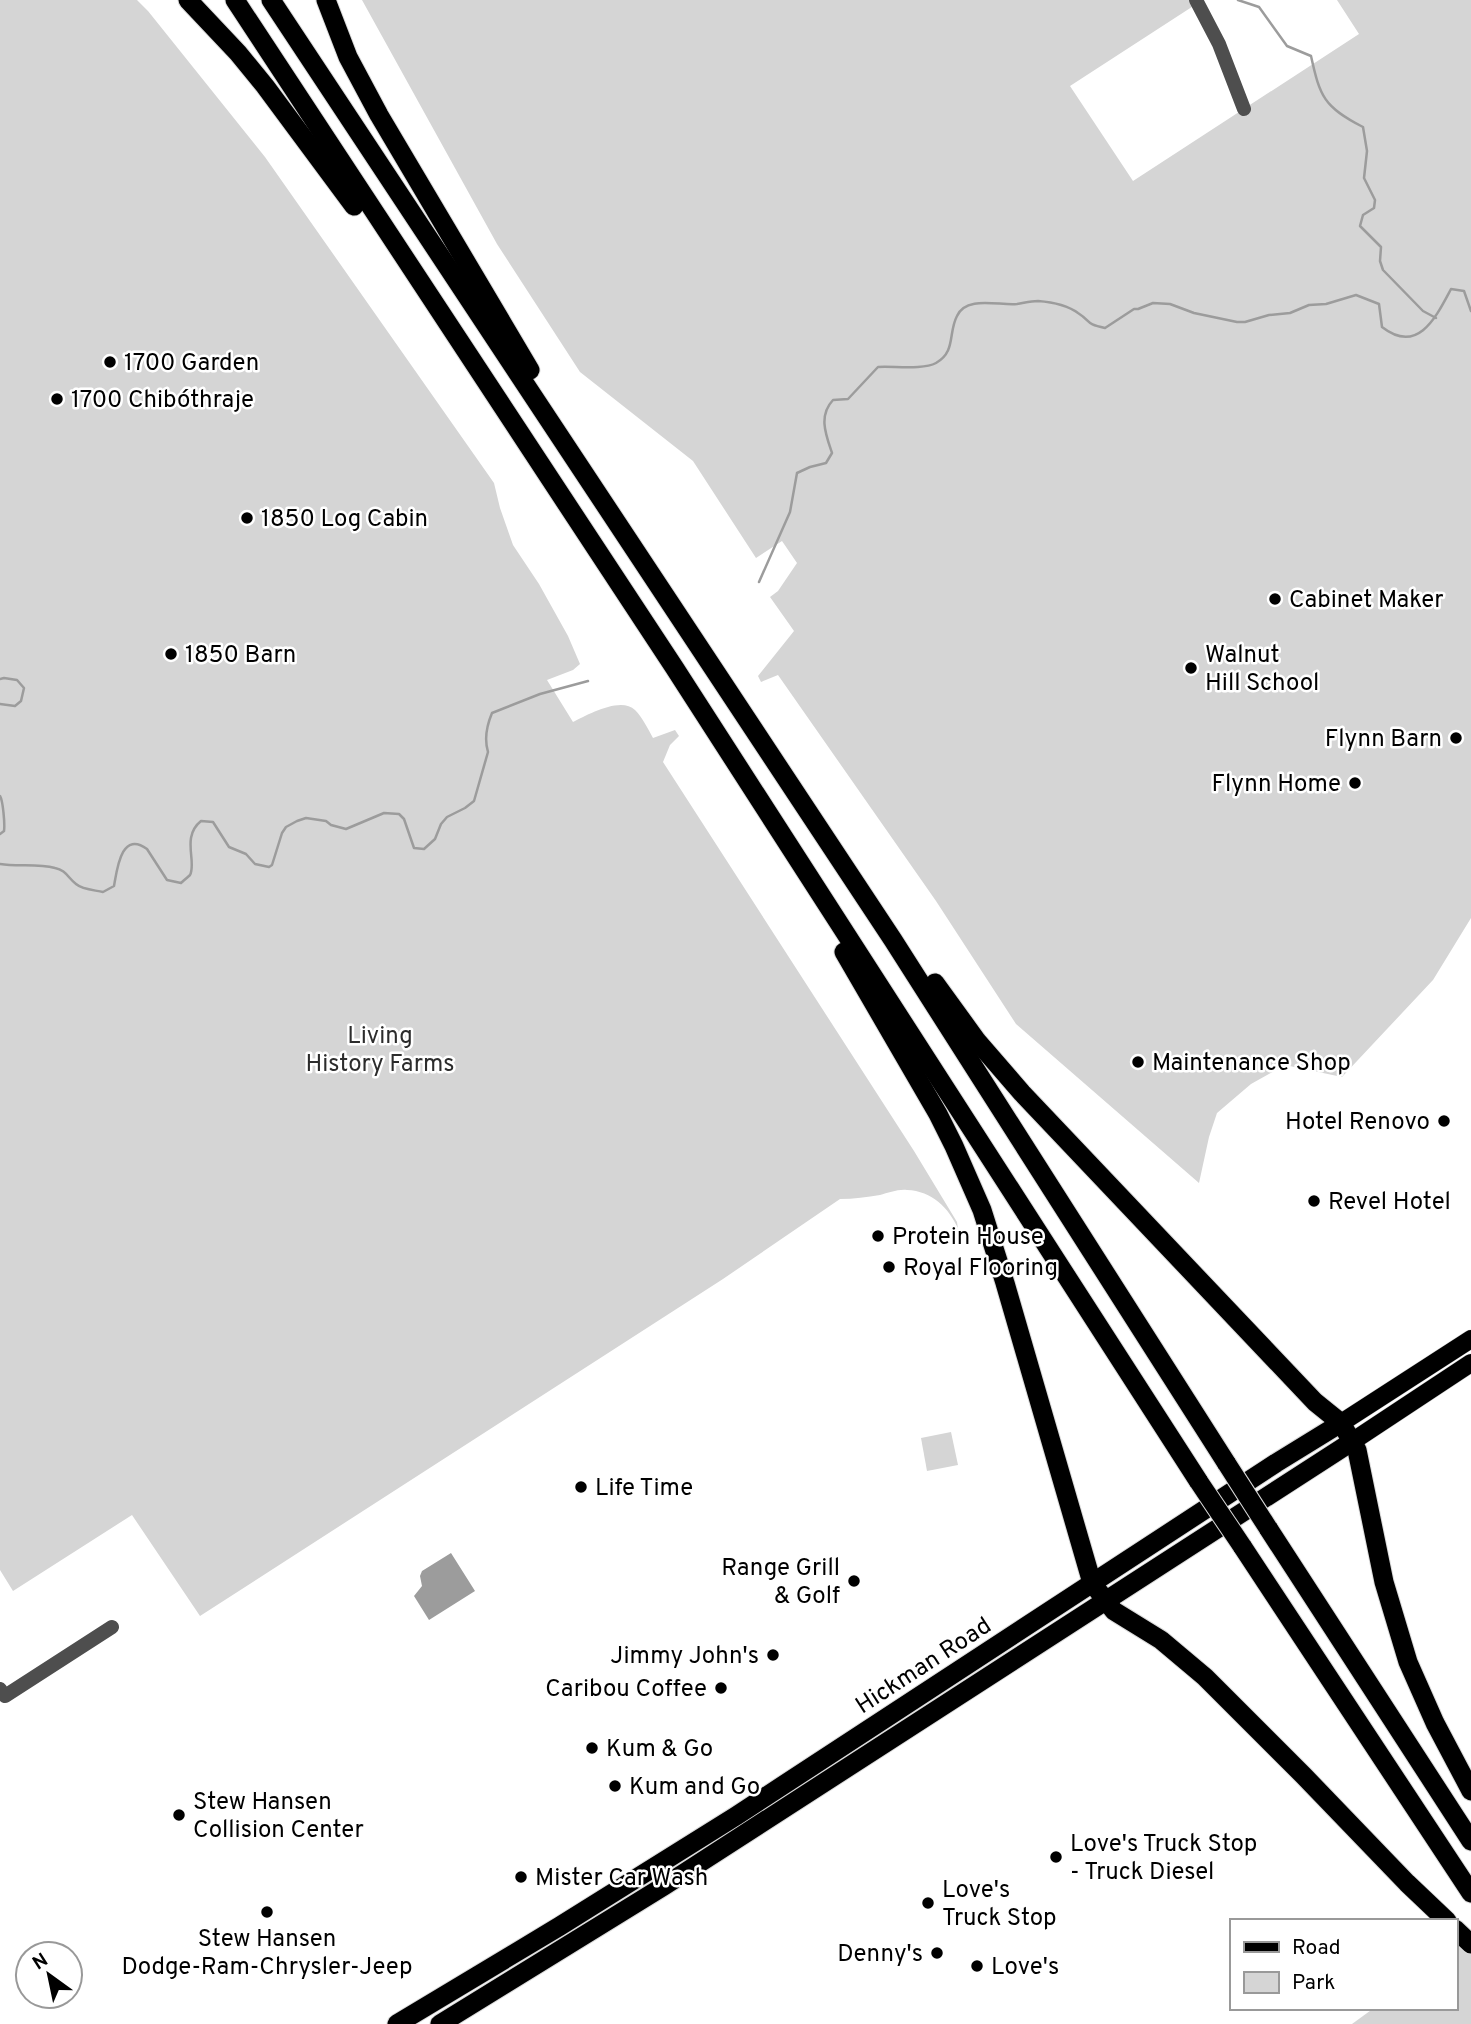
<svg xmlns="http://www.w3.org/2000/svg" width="1471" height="2024" viewBox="0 0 1471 2024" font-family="Overpass,sans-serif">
	<rect width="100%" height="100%" fill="#fff"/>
	<g fill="#d5d5d5">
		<path d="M0,0H137L148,11L265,157L494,483L500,508L513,545L539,584L568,636L580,664L573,670L547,680L573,722C587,715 621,696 635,710C642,717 648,729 653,738L675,730L679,736L670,745L663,762L914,1151L957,1222L958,1229C949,1208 932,1191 907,1190C898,1189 888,1193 880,1195C867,1197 854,1199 840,1199L723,1279L200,1616L132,1515L13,1591L0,1570Z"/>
		<path d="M362,0H1196L1198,3L1070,86L1133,181L1359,34L1337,0H1471V918L1433,980L1342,1077L1285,1065L1251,1084L1217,1113L1209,1137L1199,1183L1016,1024L936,901L778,675L761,682L758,676L794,631L770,597L778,591L797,563L782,541L756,558L693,461L580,372L497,244Z"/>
		<path d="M951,1432L958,1465L927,1471L921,1438Z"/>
		<path d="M1455,1938L1471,1949V2024H1352L1374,2008H1455Z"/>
	</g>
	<path fill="#9c9c9c" d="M451,1553L475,1591L429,1620L414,1596L422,1586L420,1576L422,1571Z"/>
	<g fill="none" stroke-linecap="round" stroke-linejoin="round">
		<g stroke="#9c9c9c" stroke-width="2.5">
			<path d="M1238,0L1259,7L1287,46L1311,56C1320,97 1324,107 1363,127L1367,151L1364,178L1375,200L1374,208L1363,215L1360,226L1381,247L1380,261L1383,270L1423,311L1436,318"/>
			<path d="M759,582L790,512L797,473L810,467L826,463L832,453C826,435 818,416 833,400L848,399L878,367C894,366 923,370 936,363C956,352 948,333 957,316C966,295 1000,306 1017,304C1024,303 1030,301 1038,301C1051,302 1067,305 1078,313C1092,322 1085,324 1105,328L1134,309H1138L1153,303L1170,304L1194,313L1237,322H1245L1269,315L1290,313L1309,305L1326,304L1356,295L1379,304L1382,327C1418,355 1436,317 1451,289L1464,291L1471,311"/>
			<path d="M0,679L4,678L17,680L24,688L21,701L15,706L0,704"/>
			<path d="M0,796C3,801 5,824 4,831L0,834"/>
			<path d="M0,864C18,867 37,863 55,868C66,870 68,878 76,884C83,890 95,890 103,892L114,886C117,870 121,830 147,849L167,880L181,883C182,882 189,876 190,875C197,862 181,837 201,821L213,822L229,847L246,854L255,864L269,867L272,865L282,833L286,827L297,821L306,818L326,821L331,825L346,829L384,813L399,814L404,819L414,848L424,849L435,839L441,824L447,817L465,808L474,801L488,752C484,739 487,725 492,713L540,694L588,681"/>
		</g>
		<g stroke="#dbdbdb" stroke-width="19">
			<g id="major">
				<path d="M1341,1423L1471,1339"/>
				<path d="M1353,1441L1471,1363"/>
			</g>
		</g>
		<g stroke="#dbdbdb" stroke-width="21">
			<g id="highway">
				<path d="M188,0L238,53L265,86L354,206"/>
				<path d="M235,0L674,667L1199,1482"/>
				<path d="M271,0L893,940L1227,1464"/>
				<path d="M326,0L348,57L379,115L530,370"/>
				<path d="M844,952L938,1114L954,1146L982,1210L1005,1283L1092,1583L1114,1611L1161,1640L1205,1677L1304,1776L1407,1883L1447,1921"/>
				<path d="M935,983L977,1041L1022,1093L1315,1402L1341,1423L1357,1450L1384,1582L1408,1662L1435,1723L1471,1791"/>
				<path d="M1268,1528L1471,1841"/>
				<path d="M1242,1546L1471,1893"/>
				<path d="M1455,1929L1471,1944"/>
				<path d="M397,2024L560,1926L736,1816L1276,1463L1341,1423"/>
				<path d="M440,2024L664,1886L1353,1441"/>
			</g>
		</g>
		<g stroke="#4e4e4e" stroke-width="14">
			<path d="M1196,0L1219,44L1244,109"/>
			<path d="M0,1689L5,1696L112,1627"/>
		</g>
		<use href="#major" stroke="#000" stroke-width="18"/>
		<use href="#highway" stroke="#000" stroke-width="19"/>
		<g stroke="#dbdbdb" stroke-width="21" stroke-linecap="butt">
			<g id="highway-bridge">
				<path d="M1227,1464L1268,1528"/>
				<path d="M1199,1482L1242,1546"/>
			</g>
		</g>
		<use href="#highway-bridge" stroke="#000" stroke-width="19"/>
	</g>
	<g fill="#000" stroke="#fff" stroke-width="2.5">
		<circle cx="110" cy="362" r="7"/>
		<circle cx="57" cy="399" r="7"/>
		<circle cx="247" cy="518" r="7"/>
		<circle cx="1275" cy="599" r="7"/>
		<circle cx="171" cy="654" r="7"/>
		<circle cx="1191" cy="668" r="7"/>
		<circle cx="1456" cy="738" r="7"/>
		<circle cx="1355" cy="783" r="7"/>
		<circle cx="1138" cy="1062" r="7"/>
		<circle cx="1444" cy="1121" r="7"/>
		<circle cx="1314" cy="1201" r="7"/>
		<circle cx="878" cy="1236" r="7"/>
		<circle cx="889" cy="1267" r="7"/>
		<circle cx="581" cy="1487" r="7"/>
		<circle cx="854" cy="1581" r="7"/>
		<circle cx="773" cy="1655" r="7"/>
		<circle cx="721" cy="1688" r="7"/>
		<circle cx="592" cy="1748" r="7"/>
		<circle cx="615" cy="1786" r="7"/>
		<circle cx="179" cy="1815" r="7"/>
		<circle cx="1056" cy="1857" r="7"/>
		<circle cx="521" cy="1877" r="7"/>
		<circle cx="928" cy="1903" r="7"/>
		<circle cx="267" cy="1912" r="7"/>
		<circle cx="937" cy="1953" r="7"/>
		<circle cx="977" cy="1966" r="7"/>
	</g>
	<g text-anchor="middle" stroke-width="5" stroke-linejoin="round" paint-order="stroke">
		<g font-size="24" fill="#000" stroke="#fff" text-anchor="start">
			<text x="124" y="370">1700 Garden</text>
			<text x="71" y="407">1700 Chibóthraje</text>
			<text x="261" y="526">1850 Log Cabin</text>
			<text x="1289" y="607">Cabinet Maker</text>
			<text x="185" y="662">1850 Barn</text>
			<text x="1205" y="662">Walnut<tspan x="1205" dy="28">Hill School</tspan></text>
			<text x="1442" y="746" text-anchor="end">Flynn Barn</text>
			<text x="1341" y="791" text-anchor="end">Flynn Home</text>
			<text x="1152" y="1070">Maintenance Shop</text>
			<text x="1430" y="1129" text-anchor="end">Hotel Renovo</text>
			<text x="1328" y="1209">Revel Hotel</text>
			<text x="892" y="1244">Protein House</text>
			<text x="903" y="1275">Royal Flooring</text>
			<text x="595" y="1495">Life Time</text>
			<text x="840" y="1575" text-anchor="end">Range Grill<tspan x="840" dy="28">&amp; Golf</tspan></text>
			<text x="759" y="1663" text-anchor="end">Jimmy John's</text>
			<text x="707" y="1696" text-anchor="end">Caribou Coffee</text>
			<text x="606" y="1756">Kum &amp; Go</text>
			<text x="629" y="1794">Kum and Go</text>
			<text x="193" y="1809">Stew Hansen<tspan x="193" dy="28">Collision Center</tspan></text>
			<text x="1070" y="1851">Love's Truck Stop<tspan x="1070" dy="28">- Truck Diesel</tspan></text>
			<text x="535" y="1885">Mister Car Wash</text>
			<text x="942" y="1897">Love's<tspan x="942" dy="28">Truck Stop</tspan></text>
			<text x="267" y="1946" text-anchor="middle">Stew Hansen<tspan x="267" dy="28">Dodge-Ram-Chrysler-Jeep</tspan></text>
			<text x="923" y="1961" text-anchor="end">Denny's</text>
			<text x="991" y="1974">Love's</text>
		</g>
		<g font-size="24" fill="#2c2c2c" stroke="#fff">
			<text x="380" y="1043">Living<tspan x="380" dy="28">History Farms</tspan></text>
		</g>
		<g font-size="24" fill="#000" stroke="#fff">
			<text transform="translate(923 1665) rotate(-33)" y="8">Hickman Road</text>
		</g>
	</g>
	<rect x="1230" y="1919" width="228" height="91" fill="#ffffff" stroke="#999999" stroke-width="2"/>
	<rect x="1244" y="1942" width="35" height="10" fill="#000000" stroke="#999999" stroke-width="2"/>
	<text x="1292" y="1954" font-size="21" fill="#000000">Road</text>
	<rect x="1244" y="1972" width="35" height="21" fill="#d5d5d5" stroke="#999999" stroke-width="2"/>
	<text x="1292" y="1989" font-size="21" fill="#000000">Park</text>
	<g transform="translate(49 1975) rotate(327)"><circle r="33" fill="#ffffff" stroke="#999999" stroke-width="2"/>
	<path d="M0-5L12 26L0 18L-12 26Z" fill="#000000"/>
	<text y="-10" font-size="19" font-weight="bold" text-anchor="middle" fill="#000000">N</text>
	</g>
</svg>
